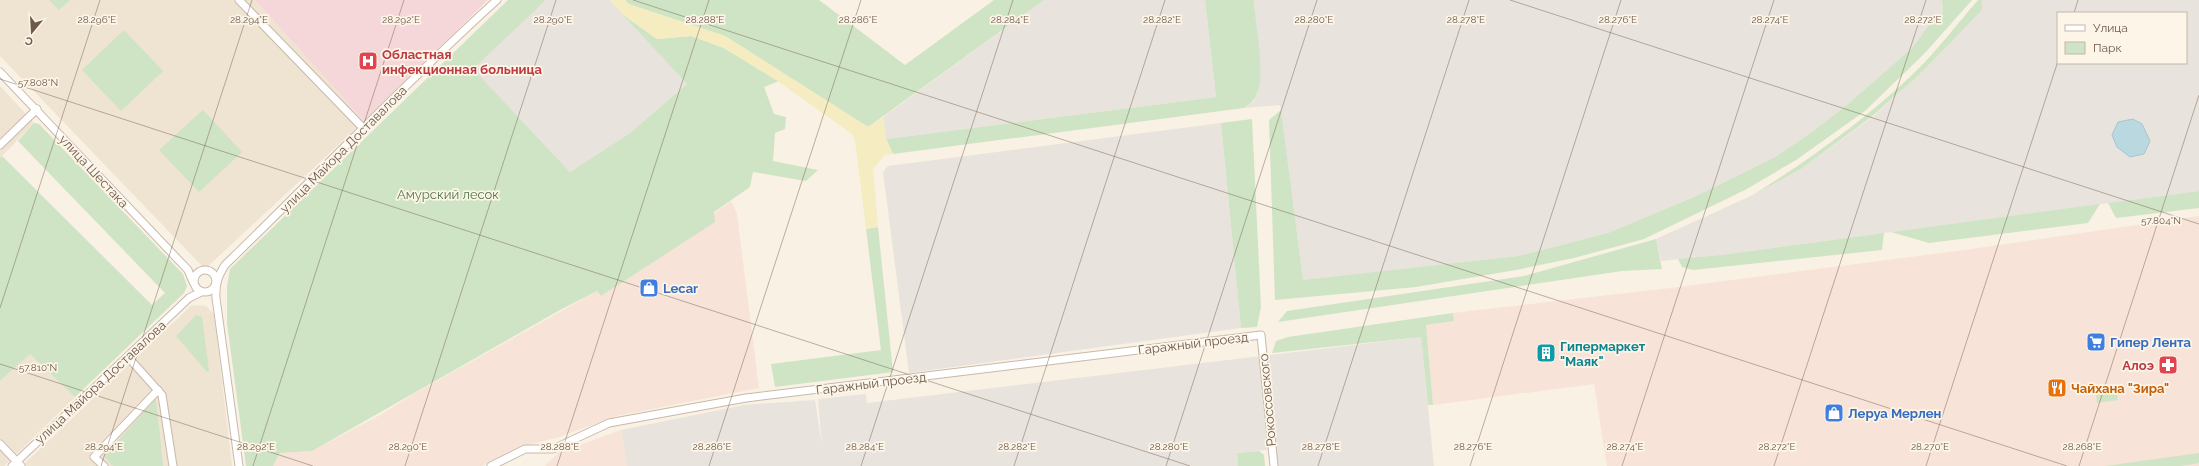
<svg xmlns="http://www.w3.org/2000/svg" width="2199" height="466" viewBox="0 0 2199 466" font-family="Raleway,sans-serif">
	<rect width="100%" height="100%" fill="#f9f1e3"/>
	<g fill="#efe3d2">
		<path d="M0,0H255L364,121L205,269L0,56Z"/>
		<path d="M0,86L34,123L0,158Z"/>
		<path d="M192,305L206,306L214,314L232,466H22Z"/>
		<path d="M30,354L75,397L4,466H0V381Z"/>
	</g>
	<g fill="#f8e3d8">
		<path d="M731,201L737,214L759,388L616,416L559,437L524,446L482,466H273L280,453L312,451L382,414L412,395L597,291L601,296Z"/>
		<path d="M2199,216V466H1607L1594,384L1433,405L1426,325L1454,321L1453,313L1670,288L1965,250Z"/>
		<path d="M621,430L627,466H545L558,453Z"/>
	</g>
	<g fill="#e9e3dd" fill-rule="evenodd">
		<path d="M546,0H610L687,84L630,133L570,172L472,69Z"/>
		<path d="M1044,0H1205L1216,97L886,139L883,117Z"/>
		<path d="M1254,0H1942L1943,12L1932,21L1912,48L1848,104L1812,132L1775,157L1694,197L1608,233L1518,256L1303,281L1280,105L1244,108L1253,102L1258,93L1259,78Z"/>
		<path d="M1982,0H2199V191L1721,255L1661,261L1656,239L1753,195L1801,169L1870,119L1918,76L1944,49ZM2058,13H2186V63H2058Z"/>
		<path d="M1221,123L1241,328L909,373L883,172L888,166Z"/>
		<path d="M1421,337L1434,466H1277L1274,449L1237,453L1238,466H627L621,430L744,405L815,400L822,446L818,399L866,394L867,403Z"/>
	</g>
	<path fill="#f6d7d9" d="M255,0H488L364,121Z"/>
	<g fill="#cfe4c4">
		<path d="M49,0H70L59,10Z"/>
		<path d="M508,0H546L473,69L570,172L630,133L687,84L622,14L657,39L691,36L724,48L779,81L764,87L774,114L786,117L785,129L775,133L773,161L818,170L806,181L753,172L750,187L714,212L715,222L601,296L597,291L560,310L312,451L280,453L273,466H246L227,323V286L230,269Z"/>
		<path d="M625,0H819L905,65L994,0H1044L868,127L725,36L628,4Z"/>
		<path d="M1205,0H1254C1255,24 1266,73 1257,94C1254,101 1250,104 1244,108L893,154L886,139L1216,97Z"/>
		<path d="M1942,0H1972L1925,53L1865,111L1796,160L1745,190L1644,239L1574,258L1516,270L1416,287L1275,300L1269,120L1281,110L1303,280L1518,256L1608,233L1694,197L1775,157L1812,132L1848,104L1912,48L1932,21L1943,12Z"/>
		<path d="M1978,0H1982V10L1918,76L1870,118L1801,169L1753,195C1810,159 1865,120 1914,73C1937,51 1957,24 1978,0Z"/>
		<path d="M124,30L163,71L121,111L82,70Z"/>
		<path d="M203,110L242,152L199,192L159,150Z"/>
		<path d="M1252,119L1261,307L1257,327L1241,328L1221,123Z"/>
		<path d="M34,123L39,124L183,274L187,286L184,293L75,397L30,354L0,381V158L2,156L152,305L165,293L18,141Z"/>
		<path d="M2199,191V208L2116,218L2108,203Z"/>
		<path d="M2100,204L2088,223L1929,243L1891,232Z"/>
		<path d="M878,227L893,372L775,387L771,364L881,350L866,229Z"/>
		<path d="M1884,233L1882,250L1693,270L1682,267L1678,259L1721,255Z"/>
		<path d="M1656,239L1662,269L1622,271L1278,322L1287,311L1524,276Z"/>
		<path d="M1453,313L1454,321L1426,325L1433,405H1428L1421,337L1272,353L1276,341L1288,337Z"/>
		<path d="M196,315L202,317L209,371L207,372L176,336Z"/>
		<path d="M2117,393L2118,400L2097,403L2096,395Z"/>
		<path d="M156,398L163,466H113L104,456Z"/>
		<path d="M1259,451L1264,455L1265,466H1238L1237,453Z"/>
		<path d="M2199,453V463L2181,466H2105Z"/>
	</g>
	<path fill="#f5ecc1" d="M610,0H625L629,4L725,36L868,127L883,117L886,139L893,154L885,155L873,169L878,227L866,229L855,141L852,134L779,82L724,48L691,36L657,39L622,14Z"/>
	<path fill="#bad8e0" stroke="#a2c7d0" d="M2133,119L2142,124L2150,141L2144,154L2130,157L2117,147L2112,135L2118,122Z"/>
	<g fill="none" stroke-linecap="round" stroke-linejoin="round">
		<g stroke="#c8b9ab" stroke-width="9">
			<g id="minor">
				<path d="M239,0L363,128"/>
				<path d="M0,72L188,270L193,282"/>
				<path d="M0,145L37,109"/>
				<circle cx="205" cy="281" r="11"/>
				<path d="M128,357L162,395L173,466"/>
				<path d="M0,444L21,466"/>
				<path d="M12,466L189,298L201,292"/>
				<path d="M104,466L94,457L158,390"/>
				<path d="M239,466L216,298C215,285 218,276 225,265C316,177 403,85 497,0"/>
				<path d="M491,466L525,449H553L609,423L746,398L1261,335L1274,466"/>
			</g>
		</g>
		<use href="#minor" stroke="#fff" stroke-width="7"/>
	</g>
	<path fill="none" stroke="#6e5a4c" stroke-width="1" stroke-opacity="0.45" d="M633,0L2067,466M1510,0L2199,224M2074,13L2078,0M0,79L1190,466M0,308L100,0M0,364L313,466M101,466L252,0M253,466L404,0M405,466L556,0M557,466L709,0M709,466L861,0M861,466L1013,0M1014,466L1165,0M1166,466L1317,0M1318,466L1469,0M1470,466L1621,0M1622,466L1774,0M1774,466L1926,0M1926,466L2058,61M2079,466L2199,95"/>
	<defs>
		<g id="hospital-square" transform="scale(1)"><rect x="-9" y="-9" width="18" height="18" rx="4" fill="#e0444e" stroke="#fcf5e8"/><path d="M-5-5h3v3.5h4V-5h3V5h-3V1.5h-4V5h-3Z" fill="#fff"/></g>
		<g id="shop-square" transform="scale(1)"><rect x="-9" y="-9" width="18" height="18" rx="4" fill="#3f7fe0" stroke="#fcf5e8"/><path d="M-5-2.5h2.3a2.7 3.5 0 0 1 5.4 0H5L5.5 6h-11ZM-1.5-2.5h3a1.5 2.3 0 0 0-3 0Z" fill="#fff"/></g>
		<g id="supermarket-square" transform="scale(1)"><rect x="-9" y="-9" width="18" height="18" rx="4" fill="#3f7fe0" stroke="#fcf5e8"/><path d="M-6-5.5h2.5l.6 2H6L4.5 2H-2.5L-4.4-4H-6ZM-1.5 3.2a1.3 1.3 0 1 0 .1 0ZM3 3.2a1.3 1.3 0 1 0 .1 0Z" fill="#fff"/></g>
		<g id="building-square" transform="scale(1)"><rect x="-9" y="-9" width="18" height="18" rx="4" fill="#0f9aa8" stroke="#fcf5e8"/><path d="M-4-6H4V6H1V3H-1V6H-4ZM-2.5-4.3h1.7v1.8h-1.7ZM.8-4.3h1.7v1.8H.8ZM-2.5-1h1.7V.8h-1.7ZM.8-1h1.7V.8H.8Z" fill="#fff"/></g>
		<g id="pharmacy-square" transform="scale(1)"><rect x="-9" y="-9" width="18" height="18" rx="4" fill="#e0444e" stroke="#fcf5e8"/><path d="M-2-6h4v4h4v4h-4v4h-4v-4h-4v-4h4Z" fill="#fff"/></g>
		<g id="restaurant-square" transform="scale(1)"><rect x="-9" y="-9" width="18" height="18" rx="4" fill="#e8710a" stroke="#fcf5e8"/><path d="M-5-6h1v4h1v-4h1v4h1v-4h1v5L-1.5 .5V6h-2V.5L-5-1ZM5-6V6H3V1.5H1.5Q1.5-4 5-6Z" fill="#fff"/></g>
	</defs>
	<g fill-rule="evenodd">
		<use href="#hospital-square" x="368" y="61"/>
		<use href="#shop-square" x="649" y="288"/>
		<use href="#supermarket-square" x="2096" y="342"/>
		<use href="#building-square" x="1546" y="353"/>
		<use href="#pharmacy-square" x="2168" y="365"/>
		<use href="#restaurant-square" x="2057" y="388"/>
		<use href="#shop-square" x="1834" y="413"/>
	</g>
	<g text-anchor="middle" stroke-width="3.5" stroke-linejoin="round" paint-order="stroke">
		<g font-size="13" font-weight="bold" fill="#be3a42" stroke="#fcf5e8" text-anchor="start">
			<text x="382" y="59">Областная<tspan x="382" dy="15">инфекционная больница</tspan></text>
			<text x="2154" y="370" text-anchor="end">Алоэ</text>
		</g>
		<g font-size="13" fill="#6e5a4c" stroke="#fcf5e8">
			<text transform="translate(343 149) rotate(-45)" y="5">улица Майора Доставалова</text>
			<text transform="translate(94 171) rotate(47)" y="5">улица Шестака</text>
			<text transform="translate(1193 343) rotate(-7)" y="5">Гаражный проезд</text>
			<text transform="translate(100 382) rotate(-43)" y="5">улица Майора Доставалова</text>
			<text transform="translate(871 383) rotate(-7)" y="5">Гаражный проезд</text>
			<text transform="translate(1267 400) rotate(-95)" y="5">Рокоссовского</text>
		</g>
		<g font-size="13" fill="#547849" stroke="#fcf5e8">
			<text x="448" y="199">Амурский лесок</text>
		</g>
		<g font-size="13" font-weight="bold" fill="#366cbe" stroke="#fcf5e8" text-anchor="start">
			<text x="663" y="293">Lecar</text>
			<text x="2110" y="347">Гипер Лента</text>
			<text x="1848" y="418">Леруа Мерлен</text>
		</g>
		<g font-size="13" font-weight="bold" fill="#0d838f" stroke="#fcf5e8" text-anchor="start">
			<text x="1560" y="351">Гипермаркет<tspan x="1560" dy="15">"Маяк"</tspan></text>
		</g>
		<g font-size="13" font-weight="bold" fill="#c56008" stroke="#fcf5e8" text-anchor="start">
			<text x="2071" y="393">Чайхана "Зира"</text>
		</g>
	</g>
	<g font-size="10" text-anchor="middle" fill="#6e5a4c" stroke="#fcf5e8" stroke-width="3.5" stroke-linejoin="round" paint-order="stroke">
		<text x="97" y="23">28.296°E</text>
		<text x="249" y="23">28.294°E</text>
		<text x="401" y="23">28.292°E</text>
		<text x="553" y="23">28.290°E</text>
		<text x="705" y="23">28.288°E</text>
		<text x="858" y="23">28.286°E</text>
		<text x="1010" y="23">28.284°E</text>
		<text x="1162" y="23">28.282°E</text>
		<text x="1314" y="23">28.280°E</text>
		<text x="1466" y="23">28.278°E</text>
		<text x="1618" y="23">28.276°E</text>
		<text x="1770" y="23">28.274°E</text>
		<text x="1923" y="23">28.272°E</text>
		<text x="38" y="86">57.808°N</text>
		<text x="2161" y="224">57.804°N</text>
		<text x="38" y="371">57.810°N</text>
		<text x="104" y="450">28.294°E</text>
		<text x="256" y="450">28.292°E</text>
		<text x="408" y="450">28.290°E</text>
		<text x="560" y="450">28.288°E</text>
		<text x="712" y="450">28.286°E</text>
		<text x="865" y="450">28.284°E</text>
		<text x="1017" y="450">28.282°E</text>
		<text x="1169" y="450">28.280°E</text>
		<text x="1321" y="450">28.278°E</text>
		<text x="1473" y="450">28.276°E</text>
		<text x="1625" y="450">28.274°E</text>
		<text x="1777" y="450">28.272°E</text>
		<text x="1930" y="450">28.270°E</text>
		<text x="2082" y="450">28.268°E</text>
	</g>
	<rect x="2057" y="12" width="130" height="52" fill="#fcf5e8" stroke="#c3b7aa"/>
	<rect x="2065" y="25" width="20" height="6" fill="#ffffff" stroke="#c3b7aa"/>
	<text x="2093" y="32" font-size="12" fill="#6e5a4c">Улица</text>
	<rect x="2065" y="42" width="20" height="12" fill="#cfe4c4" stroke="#c3b7aa"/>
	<text x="2093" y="52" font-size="12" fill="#6e5a4c">Парк</text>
	<g transform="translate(32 32) rotate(198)" stroke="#fcf5e8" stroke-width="3" paint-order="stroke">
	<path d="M0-3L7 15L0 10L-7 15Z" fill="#6e5a4c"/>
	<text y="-6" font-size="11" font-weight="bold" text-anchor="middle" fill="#6e5a4c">С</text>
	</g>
</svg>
